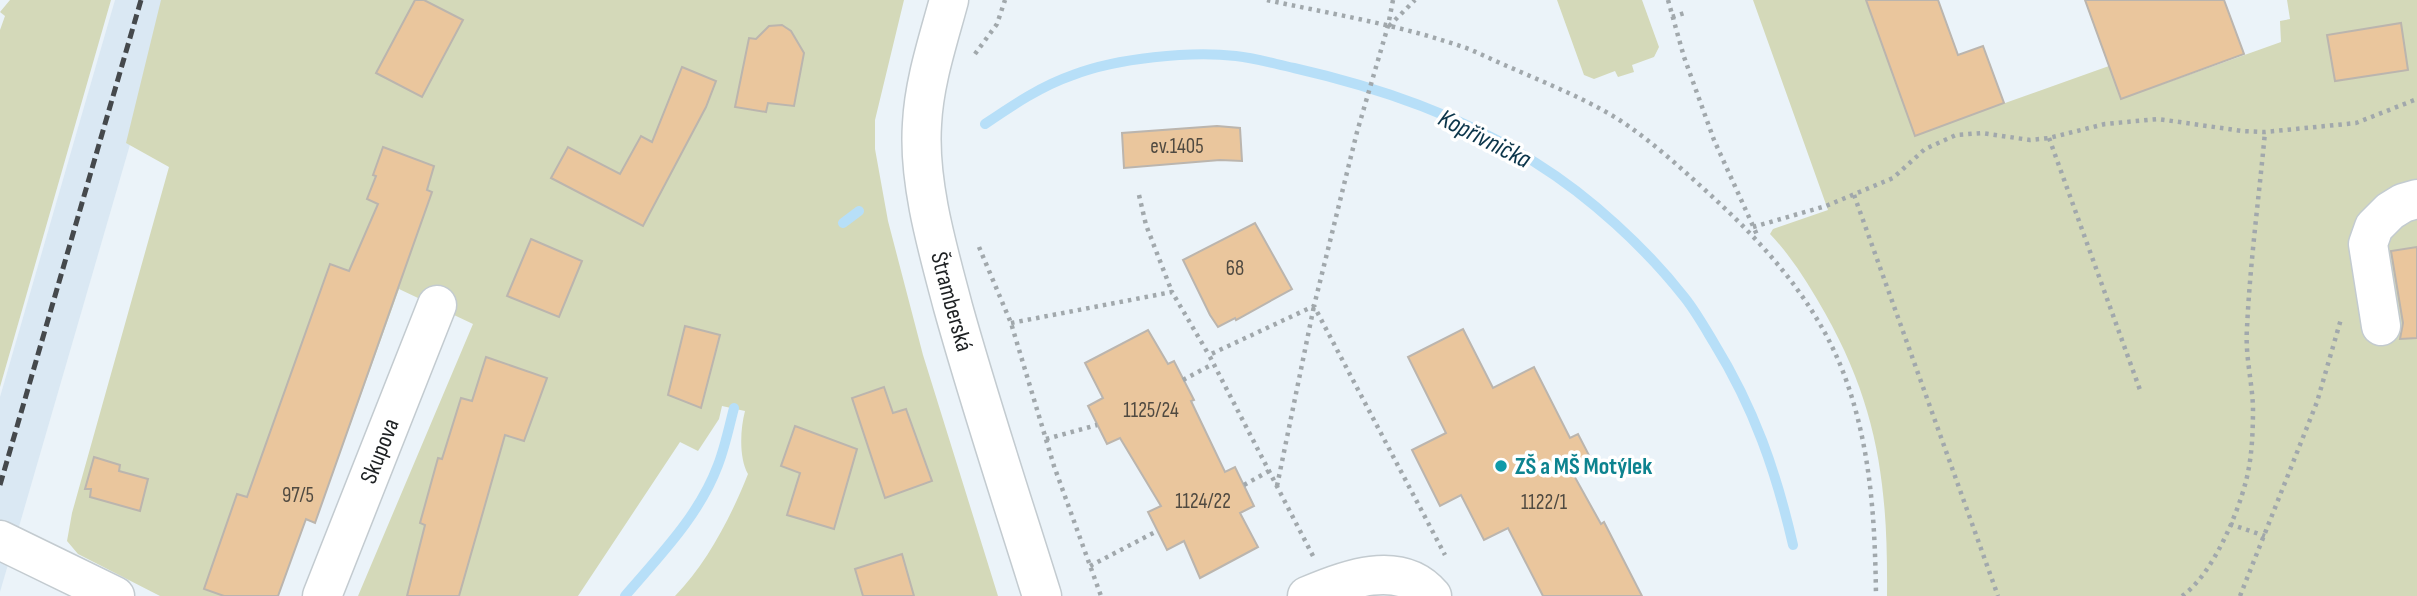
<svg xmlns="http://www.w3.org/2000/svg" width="2417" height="596" viewBox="0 0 2417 596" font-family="'Sofia Sans Condensed',sans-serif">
	<rect width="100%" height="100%" fill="#ebf3f9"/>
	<path fill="#dae8f3" d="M115,0H172L0,592V397Z"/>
	<g fill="#d4d9b9">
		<path d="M10,0H111L0,387V30L5,16L0,12Z"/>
		<path d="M161,0H904L875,120V149L888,221L923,355L998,596H675C707,563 731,517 748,474C739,458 740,430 745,411L722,406L719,419L698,451L680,442L578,596H358L473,324L399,289L315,523L305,520L278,596H160L78,554L67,541L72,513L169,167L126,143Z"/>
		<path d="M1557,0H1642L1659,47L1654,57L1632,65L1634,72L1618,77L1615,71L1594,79L1584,75Z"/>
		<path d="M1753,0H1866L1915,135L2109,66L2121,99L2281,42L2280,21L2290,19L2287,0H2417V596H1887C1888,488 1879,409 1825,313C1809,285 1792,257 1770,234L1773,229L1828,210Z"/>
	</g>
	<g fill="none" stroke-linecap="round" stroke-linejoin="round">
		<g stroke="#b7dff8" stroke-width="10">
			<path d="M985,124C1013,105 1041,86 1073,75C1117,58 1190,51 1236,56C1256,58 1275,64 1294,68C1378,87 1463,116 1536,163C1589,196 1646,248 1685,298C1696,312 1705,328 1714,343C1754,408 1776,471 1793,545"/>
			<path d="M843,223L859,211"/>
			<path d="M625,596C660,555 699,516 718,465C725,447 729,427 734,408"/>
		</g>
	</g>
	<g fill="#eac69d" stroke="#bbb5ae" stroke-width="2">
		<path d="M415,0H424L463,20L422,97L376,73Z"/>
		<path d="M1866,0H1938L1958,55L1983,46L2004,103L1915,136Z"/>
		<path d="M2085,0H2224L2244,54L2121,99Z"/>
		<path d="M2401,23L2408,70L2335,81L2327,35Z"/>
		<path d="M782,25L791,31L804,53L794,106L768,103L766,112L735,107L749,38L756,39L769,26Z"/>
		<path d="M682,67L716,81L706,107L643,226L551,178L568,147L620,174L641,136L652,142Z"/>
		<path d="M1217,126L1240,128L1242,161L1220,160L1124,168L1122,133Z"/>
		<path d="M383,147L434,166L427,190L432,192L315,523L306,519L278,596H224L204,589L237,494L247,497L330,264L349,271L378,204L367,199L376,176L373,175Z"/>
		<path d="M1255,223L1292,289L1236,320L1235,318L1218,327L1210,315L1183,260Z"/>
		<path d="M531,239L582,261L559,317L507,296Z"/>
		<path d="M2417,247V338L2400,339L2403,323L2391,251Z"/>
		<path d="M685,326L720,335L701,408L668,395Z"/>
		<path d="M1463,329L1493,388L1534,367L1570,438L1578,434L1592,461L1572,472L1601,524L1604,522L1642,596H1543L1508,528L1484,540L1461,495L1440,506L1412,450L1446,433L1408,357Z"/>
		<path d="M1148,330L1168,364L1174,361L1194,400L1191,401L1225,472L1235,467L1254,506L1240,513L1258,547L1200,578L1184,541L1167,550L1148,512L1161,506L1120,438L1107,444L1088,406L1103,398L1085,363Z"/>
		<path d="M486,357L547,378L524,441L505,435L459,596H407L425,525L420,523L438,458L442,459L461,398L472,401Z"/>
		<path d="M884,387L893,413L906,409L932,481L885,498L852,398Z"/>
		<path d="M795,426L857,449L834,529L787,515L800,473L781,466Z"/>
		<path d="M94,457L120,465L119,471L148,479L140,511L90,497L91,489H85Z"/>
		<path d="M902,554L914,596H863L855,569Z"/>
	</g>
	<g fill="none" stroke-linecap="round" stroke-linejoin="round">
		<g stroke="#c3cbd0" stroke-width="41">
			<g id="minor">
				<path id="s1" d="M949,0C938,41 924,82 922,124C918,183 938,250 953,307C980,404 1012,500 1042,596"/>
				<path d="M2381,326L2368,244L2374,227L2390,211L2403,203L2417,199"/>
				<path d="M0,540L115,596"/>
				<path id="s2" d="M322,596L437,305"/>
				<path d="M1307,596C1344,580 1400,558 1432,596"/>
			</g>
		</g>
		<g stroke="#a1a8ac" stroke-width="4.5" stroke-dasharray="3.5 5" stroke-linecap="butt">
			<path d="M1267,0C1332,14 1400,25 1463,47C1478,52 1492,60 1507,66C1545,83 1585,98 1621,121C1648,139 1672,160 1695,181C1757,236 1816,298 1845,377C1871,448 1875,521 1876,596"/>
			<path d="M1393,0L1388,26L1357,132L1314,306L1445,555"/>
			<path d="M1668,0L1684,57L1714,140L1758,237"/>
			<path d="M1672,17L1688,12"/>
			<path d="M1389,26L1415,0"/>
			<path d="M975,54L997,24L1005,0"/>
			<path d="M2049,138L2140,390"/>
			<path d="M1139,195L1146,225L1172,292"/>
			<path d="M1854,195L1998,596"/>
			<path d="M1753,227L1826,206L1893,178L1925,149L1956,135L1982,133L2030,140L2049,138L2105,124L2158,119L2242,131L2265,132L2356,123L2417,99"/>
			<path d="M979,247L1011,323L1054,466L1101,596"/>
			<path d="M1011,323L1172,292L1209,355"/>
			<path d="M1183,380L1213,364"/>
			<path d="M1046,439L1097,425"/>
			<path d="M1244,485L1269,471"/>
			<path d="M1277,486L1314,306"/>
			<path d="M2230,524L2265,536"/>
			<path d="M1313,556L1209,355L1314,306"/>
			<path d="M1090,566L1157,531"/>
			<path d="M2182,596C2212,575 2237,516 2246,481C2252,458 2253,432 2253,407C2252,381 2245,355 2247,328C2250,263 2259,197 2265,132"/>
			<path d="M2240,596L2317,402L2341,319"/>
		</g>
		<use href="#minor" stroke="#fff" stroke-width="38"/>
		<path stroke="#45494c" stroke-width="5" stroke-dasharray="10 5" stroke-linecap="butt" d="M0,485L141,0"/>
	</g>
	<circle fill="#0f9aa8" stroke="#fff" stroke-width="2.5" cx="1501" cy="466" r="7"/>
	<g text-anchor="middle" stroke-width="7" stroke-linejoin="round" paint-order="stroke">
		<g font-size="21" fill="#504a41">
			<text x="1177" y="153">ev.1405</text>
			<text x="1235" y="275">68</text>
			<text x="1151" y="417">1125/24</text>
			<text x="298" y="502">97/5</text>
			<text x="1203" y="508">1124/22</text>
			<text x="1544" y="509">1122/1</text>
		</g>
		<g font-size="24" fill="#1d2022" stroke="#fff">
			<text dy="8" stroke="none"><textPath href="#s1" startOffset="308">Štramberská</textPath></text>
			<text dy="8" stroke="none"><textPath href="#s2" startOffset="156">Skupova</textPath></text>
		</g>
		<g font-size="24" font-weight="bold" fill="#0d838f" stroke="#fff" text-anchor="start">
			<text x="1515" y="474">ZŠ a MŠ Motýlek</text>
		</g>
		<g font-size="26" font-style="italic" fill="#0b354a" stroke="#fff">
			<text transform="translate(1485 138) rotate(27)" y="9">Kopřivnička</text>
		</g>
	</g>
</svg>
